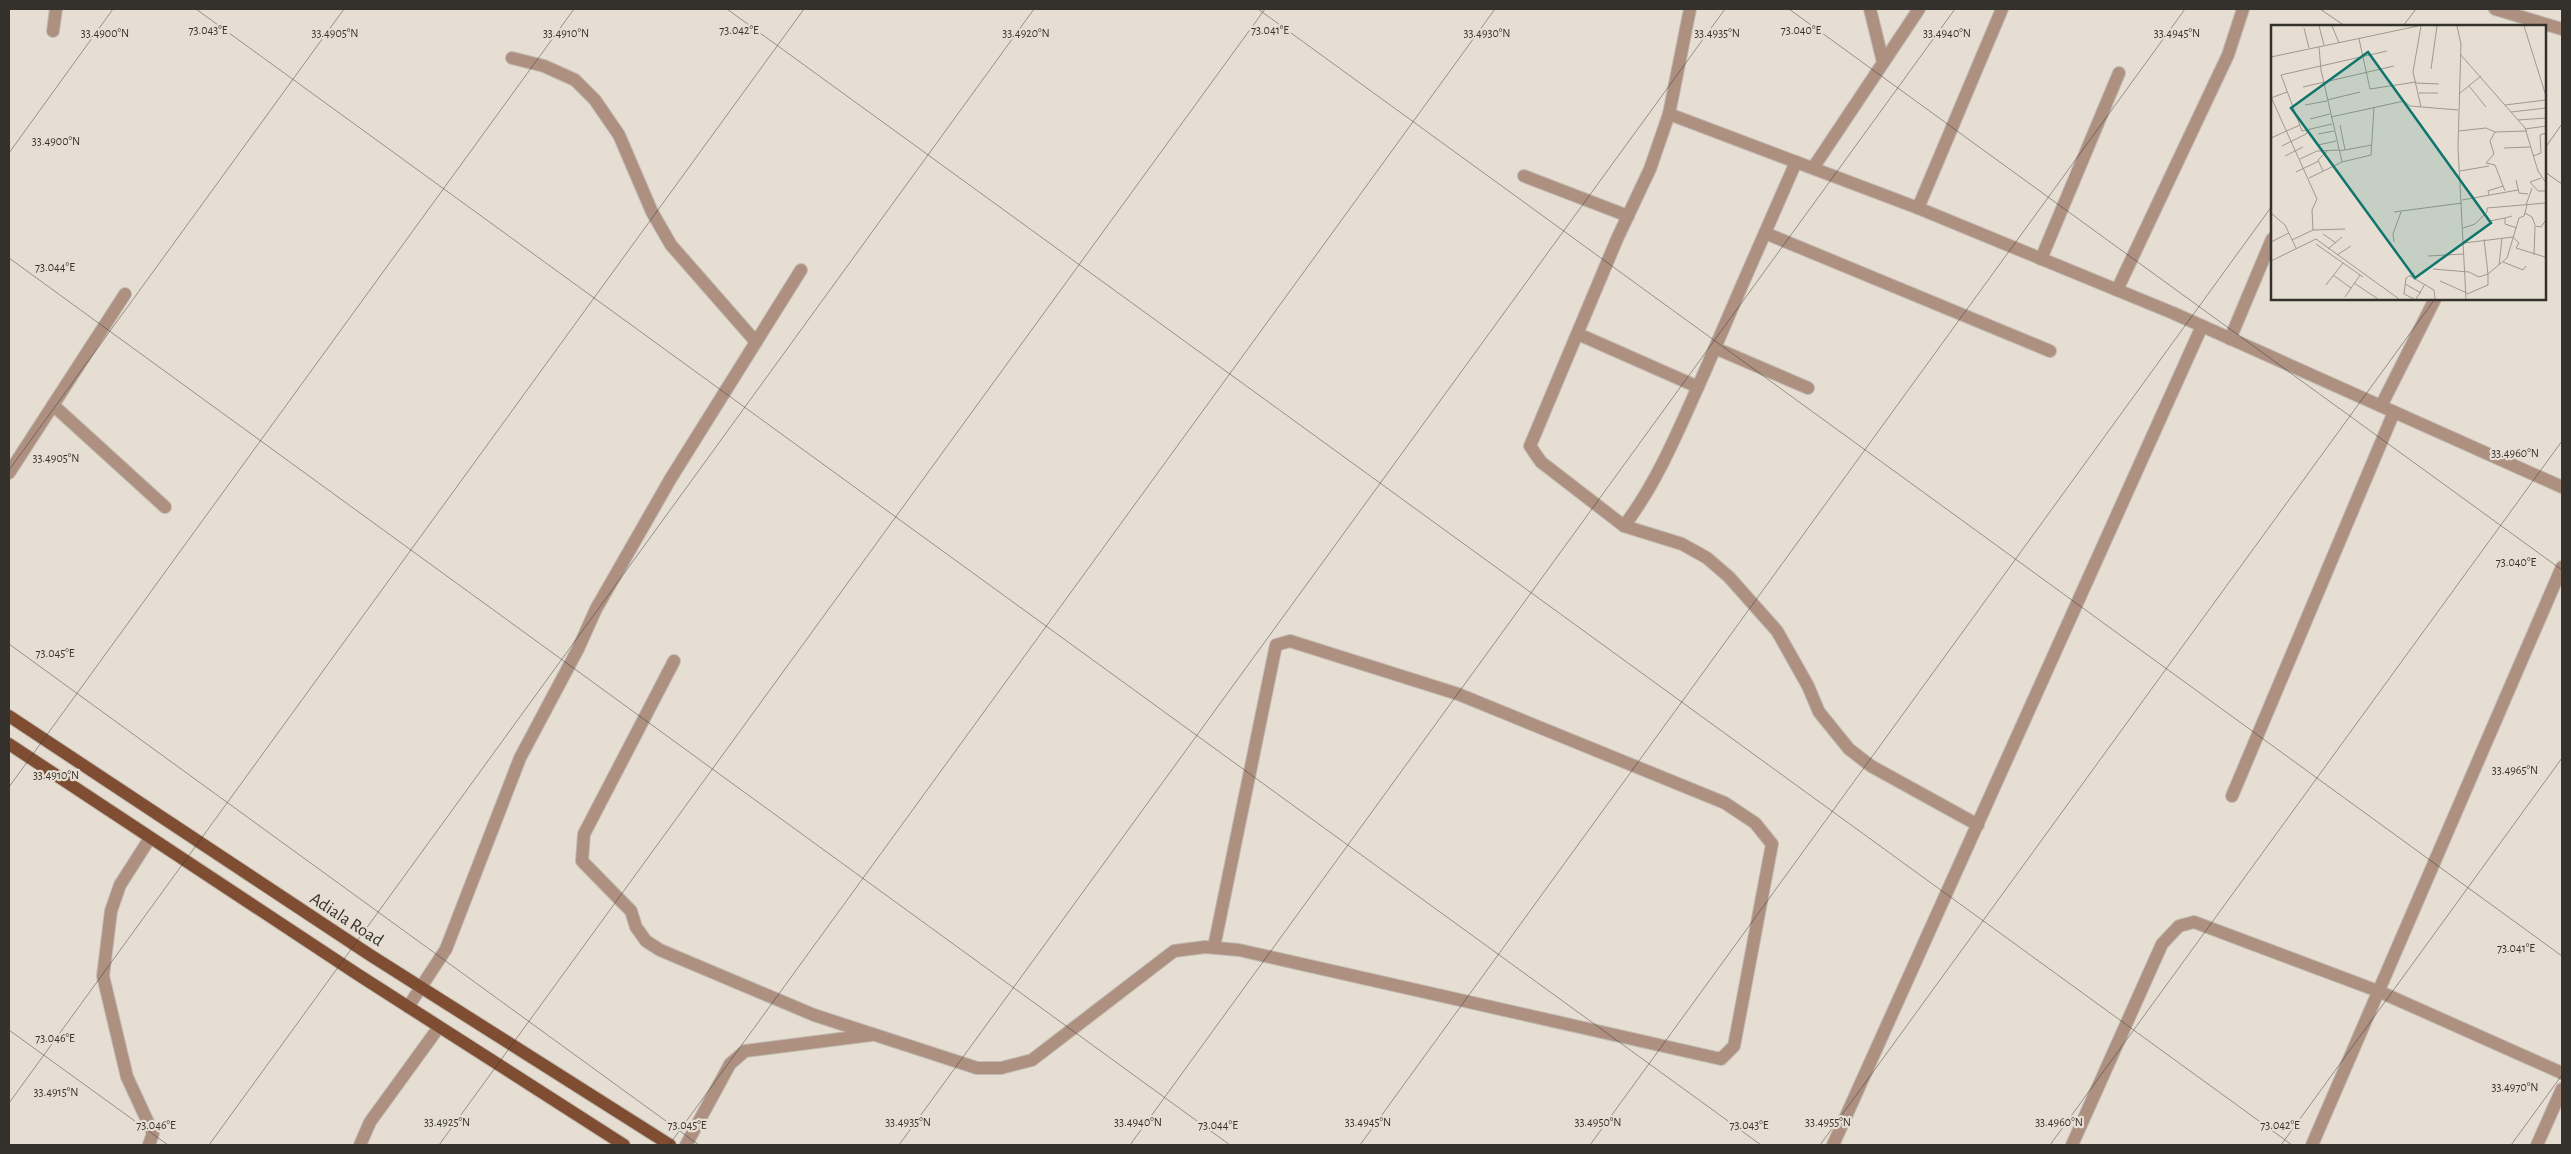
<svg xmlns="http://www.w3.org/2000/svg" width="2571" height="1154" viewBox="0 0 2571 1154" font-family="'Alegreya Sans',sans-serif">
	<rect width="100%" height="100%" fill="#e6ded3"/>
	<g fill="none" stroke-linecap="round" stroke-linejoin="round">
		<g stroke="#c2bbb2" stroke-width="14">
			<g id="minor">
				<path d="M1690,9L1669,114L1650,169L1617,239L1530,446L1541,462L1624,526L1682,544L1707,558L1729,577L1777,631L1808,686L1819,712L1849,749L1871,766L1978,825"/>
				<path d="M1870,9L1883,62"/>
				<path d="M2495,9L2562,29"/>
				<path d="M53,31L56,9"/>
				<path d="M512,58L544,66L575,80L595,100L619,135L652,212L671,245L756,342"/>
				<path d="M1669,114L1918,208L2173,313L2562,487"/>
				<path d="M1813,168L1919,9"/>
				<path d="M1524,176L1628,216"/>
				<path d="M1918,208L2002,9"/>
				<path d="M1765,233L2050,351"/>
				<path d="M2041,259L2119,73"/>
				<path d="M2117,290L2228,55L2243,9"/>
				<path d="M1578,334L1698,387"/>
				<path d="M2230,339L2272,239"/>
				<path d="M1715,348L1808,388"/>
				<path d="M53,405L165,507"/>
				<path d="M2381,406L2435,299"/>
				<path d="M9,473L125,294"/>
				<path d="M1624,526C1659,480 1681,424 1705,371C1735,301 1765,232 1796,162"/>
				<path d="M674,661L584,834L582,861L631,911L636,927L646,941L660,950L814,1015L977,1068H1001L1032,1060L1174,951L1205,947L1239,950L1721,1059L1734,1046L1772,844L1755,823L1725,803L1458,694L1290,641L1276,645L1214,947"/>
				<path d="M2232,796L2394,412"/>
				<path d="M408,1007L446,949L520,758L578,649L596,609L671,478L801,270"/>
				<path d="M149,1145L153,1133L127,1077L103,976L111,911L120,885L150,838"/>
				<path d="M360,1145L370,1122L439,1027"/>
				<path d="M686,1145L730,1064L745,1051L871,1035"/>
				<path d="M1833,1145L2202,326"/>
				<path d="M2072,1145L2162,944L2179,926L2194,922L2378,991L2562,1073"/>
				<path d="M2312,1145L2562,567"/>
				<path d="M2537,1145L2562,1089"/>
			</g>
		</g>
		<g stroke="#c2bbb2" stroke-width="14">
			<g id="major">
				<path d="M9,716L370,955L670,1145"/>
				<path d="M9,744L357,974L624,1145"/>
			</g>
		</g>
		<use href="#minor" stroke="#ad9080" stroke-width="12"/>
		<use href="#major" stroke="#7f4d31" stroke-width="12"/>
	</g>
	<path fill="none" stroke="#34312c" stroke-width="1" stroke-opacity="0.45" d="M196,9L1761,1145M727,9L2292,1145M1258,9L2562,956M1789,9L2562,570M2320,9L2345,26M2403,26L2416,9M2545,148L2562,124M9,153L113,9M2545,172L2562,184M9,258L1230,1145M9,470L344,9M9,644L699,1145M9,787L574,9M9,1030L168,1145M9,1103L804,9M209,1145L1034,9M439,1145L1265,9M669,1145L1495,9M899,1145L1725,9M1130,1145L1955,9M1360,1145L2185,9M1590,1145L2272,206M1820,1145L2435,299M2050,1145L2562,441M2281,1145L2562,758M2511,1145L2562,1075"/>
	<g text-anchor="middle" stroke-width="4.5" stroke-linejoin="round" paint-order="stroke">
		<g font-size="18" fill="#34312c" stroke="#e6ded3">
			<text transform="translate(347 919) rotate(33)" y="6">Adiala Road</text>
		</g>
	</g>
	<g transform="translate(2271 25)">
		<rect width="275" height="275" fill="#e6ded3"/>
		<path fill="none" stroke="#9f9990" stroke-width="1" d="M48,1L53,20M61,1L68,18M186,1L190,19L187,122L195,274M253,1L275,71M33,3L38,23M88,14L99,64L145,57M48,22L50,45L71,137M189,29L254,103L267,146L275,158M0,32L147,1M160,44L166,1M145,58L168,59M198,61L215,82M32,62L123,41M148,68H167M189,68L210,51M0,72L46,174L41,185L42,205L21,215M0,73L16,67M56,75L89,67M34,80L56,76M234,80L275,75M150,82L142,47L150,1M240,87L275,83M60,92L133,76L139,81L187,85M39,94L59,89M247,95L275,93M61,99L31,106L10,50L116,26M69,100L74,125M254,104L275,101M188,106L215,103L224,107L256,106M224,107L219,116L223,129L215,138L224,140L234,166M47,109L63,106M0,113L29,100M47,120L65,116M11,121L35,109L37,104M233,123L259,122M68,126L101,120M14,131L32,122M262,131L270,128L269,110L275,108M29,134L46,126L68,125M52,146L47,135L57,125M189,146L218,141M25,147L48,136M38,153L71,137L100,130L103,82M270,153L259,157L267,166H275M245,155L248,168L257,169M218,170L217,166L232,161M191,175L247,165M255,180L261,163M123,187L191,178M0,188L14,200L25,223M254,188L261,192L264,200M241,191L234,193V199L246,203M219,196L234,193M192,203L204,199L216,187V183L275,178M42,205L74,204M52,209L65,218M213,214L217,249M0,217L18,208M123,217L122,209L130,187M193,218L242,212L248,218L245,223M45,219L92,252M245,223L274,232M57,224L71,212M66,230L80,221M263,230L264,201L270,202L275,195M157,231L193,229M0,236L45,214L128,274M232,237L252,245L255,241M228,240L231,213M162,244L198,247L208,252L217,249L236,233L248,193L253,191L256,180M62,250L80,263M139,251L163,265L164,274M169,256L196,268M83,258L107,274M134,259L150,268M55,260L72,238M196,269L217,260V249M74,272L89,250M143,274L133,269L135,253L143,248M145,274L154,259"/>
		<path fill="#0f766e" fill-opacity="0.15" stroke="#0f766e" stroke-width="2.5" d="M97,27L220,198L144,253L20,83Z"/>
		<rect width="275" height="275" fill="none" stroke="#34312c" stroke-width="2.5"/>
	</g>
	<g font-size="12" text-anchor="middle" fill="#34312c" stroke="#e6ded3" stroke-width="4.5" stroke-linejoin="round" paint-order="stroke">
		<text x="208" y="34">73.043°E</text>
		<text x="739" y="34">73.042°E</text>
		<text x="1270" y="34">73.041°E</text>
		<text x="1801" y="34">73.040°E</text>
		<text x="105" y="37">33.4900°N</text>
		<text x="335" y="37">33.4905°N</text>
		<text x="566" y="37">33.4910°N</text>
		<text x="1026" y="37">33.4920°N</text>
		<text x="1487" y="37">33.4930°N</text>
		<text x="1717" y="37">33.4935°N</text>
		<text x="1947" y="37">33.4940°N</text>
		<text x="2177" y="37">33.4945°N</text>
		<text x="56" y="145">33.4900°N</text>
		<text x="55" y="271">73.044°E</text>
		<text x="2515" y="457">33.4960°N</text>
		<text x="56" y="462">33.4905°N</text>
		<text x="2516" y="566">73.040°E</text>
		<text x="55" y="657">73.045°E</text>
		<text x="2515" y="774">33.4965°N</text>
		<text x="56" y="779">33.4910°N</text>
		<text x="2516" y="952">73.041°E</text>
		<text x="55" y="1042">73.046°E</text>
		<text x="2515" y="1091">33.4970°N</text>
		<text x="56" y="1096">33.4915°N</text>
		<text x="447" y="1126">33.4925°N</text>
		<text x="908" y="1126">33.4935°N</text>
		<text x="1138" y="1126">33.4940°N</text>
		<text x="1368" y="1126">33.4945°N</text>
		<text x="1598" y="1126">33.4950°N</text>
		<text x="1828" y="1126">33.4955°N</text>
		<text x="2059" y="1126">33.4960°N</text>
		<text x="156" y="1129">73.046°E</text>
		<text x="687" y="1129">73.045°E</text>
		<text x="1218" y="1129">73.044°E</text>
		<text x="1749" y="1129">73.043°E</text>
		<text x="2280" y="1129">73.042°E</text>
	</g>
	<rect width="2571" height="1154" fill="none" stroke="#34312c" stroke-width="20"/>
</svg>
